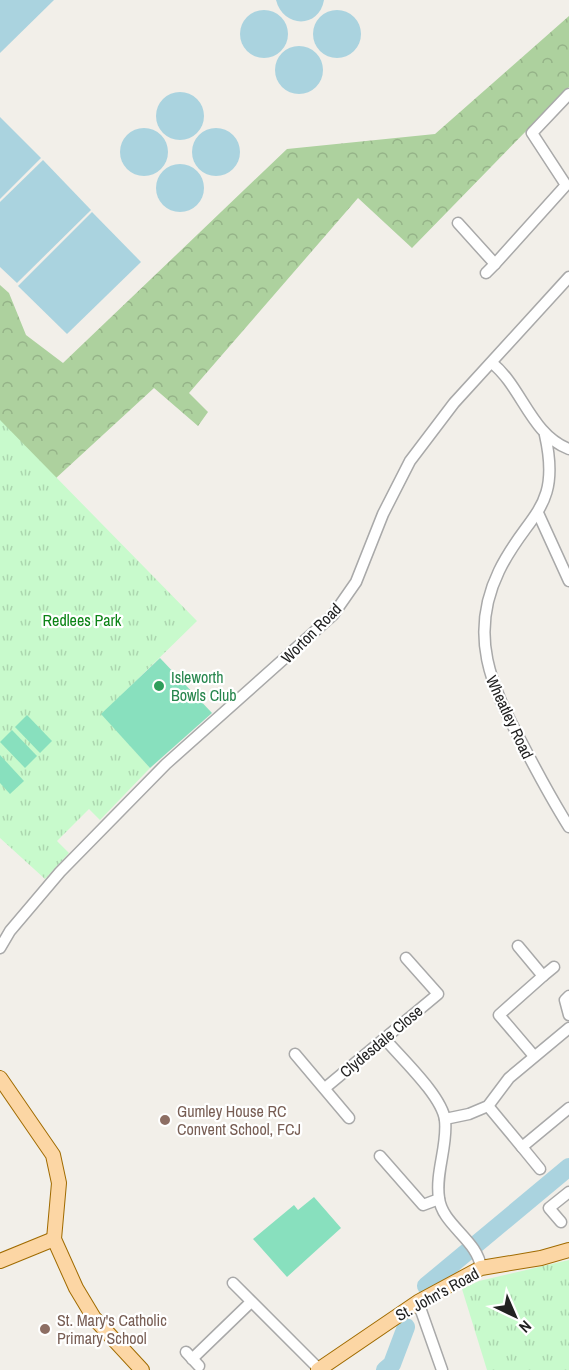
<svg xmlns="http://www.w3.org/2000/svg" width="569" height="1370" viewBox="0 0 569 1370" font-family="'Archivo Narrow',sans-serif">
	<defs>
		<pattern id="forest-crowns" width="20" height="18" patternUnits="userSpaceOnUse" patternTransform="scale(1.5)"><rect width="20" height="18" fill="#add19e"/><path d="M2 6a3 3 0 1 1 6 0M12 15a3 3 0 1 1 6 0" fill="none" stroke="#95b388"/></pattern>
		<pattern id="park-tufts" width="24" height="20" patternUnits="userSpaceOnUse" patternTransform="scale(1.5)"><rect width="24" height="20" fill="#c8facc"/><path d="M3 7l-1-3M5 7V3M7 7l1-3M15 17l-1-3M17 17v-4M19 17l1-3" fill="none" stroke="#acd6af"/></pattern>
	</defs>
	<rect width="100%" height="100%" fill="#f2efe9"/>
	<path fill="url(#forest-crowns)" d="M569,16V87L412,248L358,198L189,393L208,412L198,426L154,388L55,479L0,429V285L9,293L26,335L63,363L287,149L435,134Z"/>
	<g fill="url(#park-tufts)">
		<path d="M0,420L197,621L102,714L150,768L100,820L89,809L57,841L69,853L45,879L0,838Z"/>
		<path d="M569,1260V1370H487L462,1289L479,1281Z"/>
	</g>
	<g fill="#88e0be">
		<path d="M160,658L212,713L150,768L101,714Z"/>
		<path d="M27,715L52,741L40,753L15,727Z"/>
		<path d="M12,730L37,756L25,768L0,742Z"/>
		<path d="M0,755L24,781L10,794L0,783Z"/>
		<path d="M314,1197L341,1228L287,1277L253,1239L294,1205L298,1210Z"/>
	</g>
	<g fill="#aad3df">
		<path d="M0,0H54L0,53Z"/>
		<path d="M276,0H324C319,29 283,28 276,0Z"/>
		<circle cx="337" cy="34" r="24"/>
		<circle cx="264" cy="34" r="24"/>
		<circle cx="299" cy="70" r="24"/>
		<circle cx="180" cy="116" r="24"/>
		<path d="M0,117L41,158L0,199Z"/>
		<circle cx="216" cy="152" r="24"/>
		<circle cx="144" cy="152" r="24"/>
		<path d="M43,160L91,210L17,283L0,267V202Z"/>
		<circle cx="180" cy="188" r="24"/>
		<path d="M92,212L141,262L67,334L18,286Z"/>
	</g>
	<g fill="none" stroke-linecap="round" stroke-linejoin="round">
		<g stroke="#aad3df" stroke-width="18">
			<path d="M426,1286L569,1167"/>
			<path d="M385,1370L392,1364L406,1327"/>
		</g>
		<g stroke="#a9a9a9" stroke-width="13">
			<g id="minor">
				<path d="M458,223L495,264L566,185L532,133L569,94"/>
				<path d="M486,273L495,264"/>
				<path d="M492,363C522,387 531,435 569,449"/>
				<path d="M545,435C562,510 527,513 499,571C468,635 491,686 522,743C537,772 552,800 569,827"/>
				<path d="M538,513L569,581"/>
				<path d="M518,946L543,976L499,1015L534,1056"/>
				<path d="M0,948L10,931L60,872L166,764L333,615L356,582L383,514L410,461L454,403L569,277"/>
				<path d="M543,976L554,967"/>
				<path d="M569,996L565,1000L569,1015"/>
				<path d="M385,1039C401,1058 442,1096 445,1120C448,1145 435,1173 439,1198C442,1225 478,1240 481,1268"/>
				<path d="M295,1054L349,1118"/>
				<path d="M325,1088L438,994L406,958"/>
				<path d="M488,1106L522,1147L569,1108"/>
				<path d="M445,1119L469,1114L488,1106L509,1078L569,1028"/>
				<path d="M522,1147L540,1169"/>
				<path d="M380,1156L423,1205L439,1199"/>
				<path d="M561,1222L549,1208L569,1192"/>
				<path d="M233,1283L319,1369"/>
				<path d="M418,1302L442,1370"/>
				<path d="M186,1352L199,1366"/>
				<path d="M192,1359L251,1302"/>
			</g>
		</g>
		<g stroke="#a06b00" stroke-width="16">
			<g id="major">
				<path d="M0,1078L53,1155L59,1183L54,1239L76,1288L94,1318L142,1370"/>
				<path d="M0,1261L54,1239"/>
				<path d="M318,1370L418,1302L481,1268L541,1258L569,1250"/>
			</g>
		</g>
		<use href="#minor" stroke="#fff" stroke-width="10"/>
		<use href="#major" stroke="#fcd6a4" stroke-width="14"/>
	</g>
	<circle fill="#2e9e5b" stroke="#fff" stroke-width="2" cx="159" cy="686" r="6"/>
	<g fill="#8d6e63" stroke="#fff" stroke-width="2">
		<circle cx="165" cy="1120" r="6"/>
		<circle cx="45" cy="1329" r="6"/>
	</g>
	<g text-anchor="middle" stroke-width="4.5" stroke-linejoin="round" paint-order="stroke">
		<g font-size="16" fill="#0c8416" stroke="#fff">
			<text x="82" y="626">Redlees Park</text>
		</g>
		<g font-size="16" fill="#222" stroke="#fff">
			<text transform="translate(311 633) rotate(-45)" y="6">Worton Road</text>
			<text transform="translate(510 717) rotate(65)" y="6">Wheatley Road</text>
			<text transform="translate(381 1041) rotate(-40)" y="6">Clydesdale Close</text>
			<text transform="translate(437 1294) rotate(-29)" y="6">St. John's Road</text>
		</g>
		<g font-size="16" fill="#27864d" stroke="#fff" text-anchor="start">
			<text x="171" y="683">Isleworth<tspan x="171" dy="18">Bowls Club</tspan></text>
		</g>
		<g font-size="16" fill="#785e54" stroke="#fff" text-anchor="start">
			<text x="177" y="1117">Gumley House RC<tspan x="177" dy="18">Convent School, FCJ</tspan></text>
			<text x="57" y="1326">St. Mary's Catholic<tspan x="57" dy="18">Primary School</tspan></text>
		</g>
	</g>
	<g transform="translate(515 1316) rotate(136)" stroke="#ffffff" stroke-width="4.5" paint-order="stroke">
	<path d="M0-4.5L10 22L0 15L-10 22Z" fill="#222222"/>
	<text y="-9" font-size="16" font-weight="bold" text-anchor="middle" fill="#222222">N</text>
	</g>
</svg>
